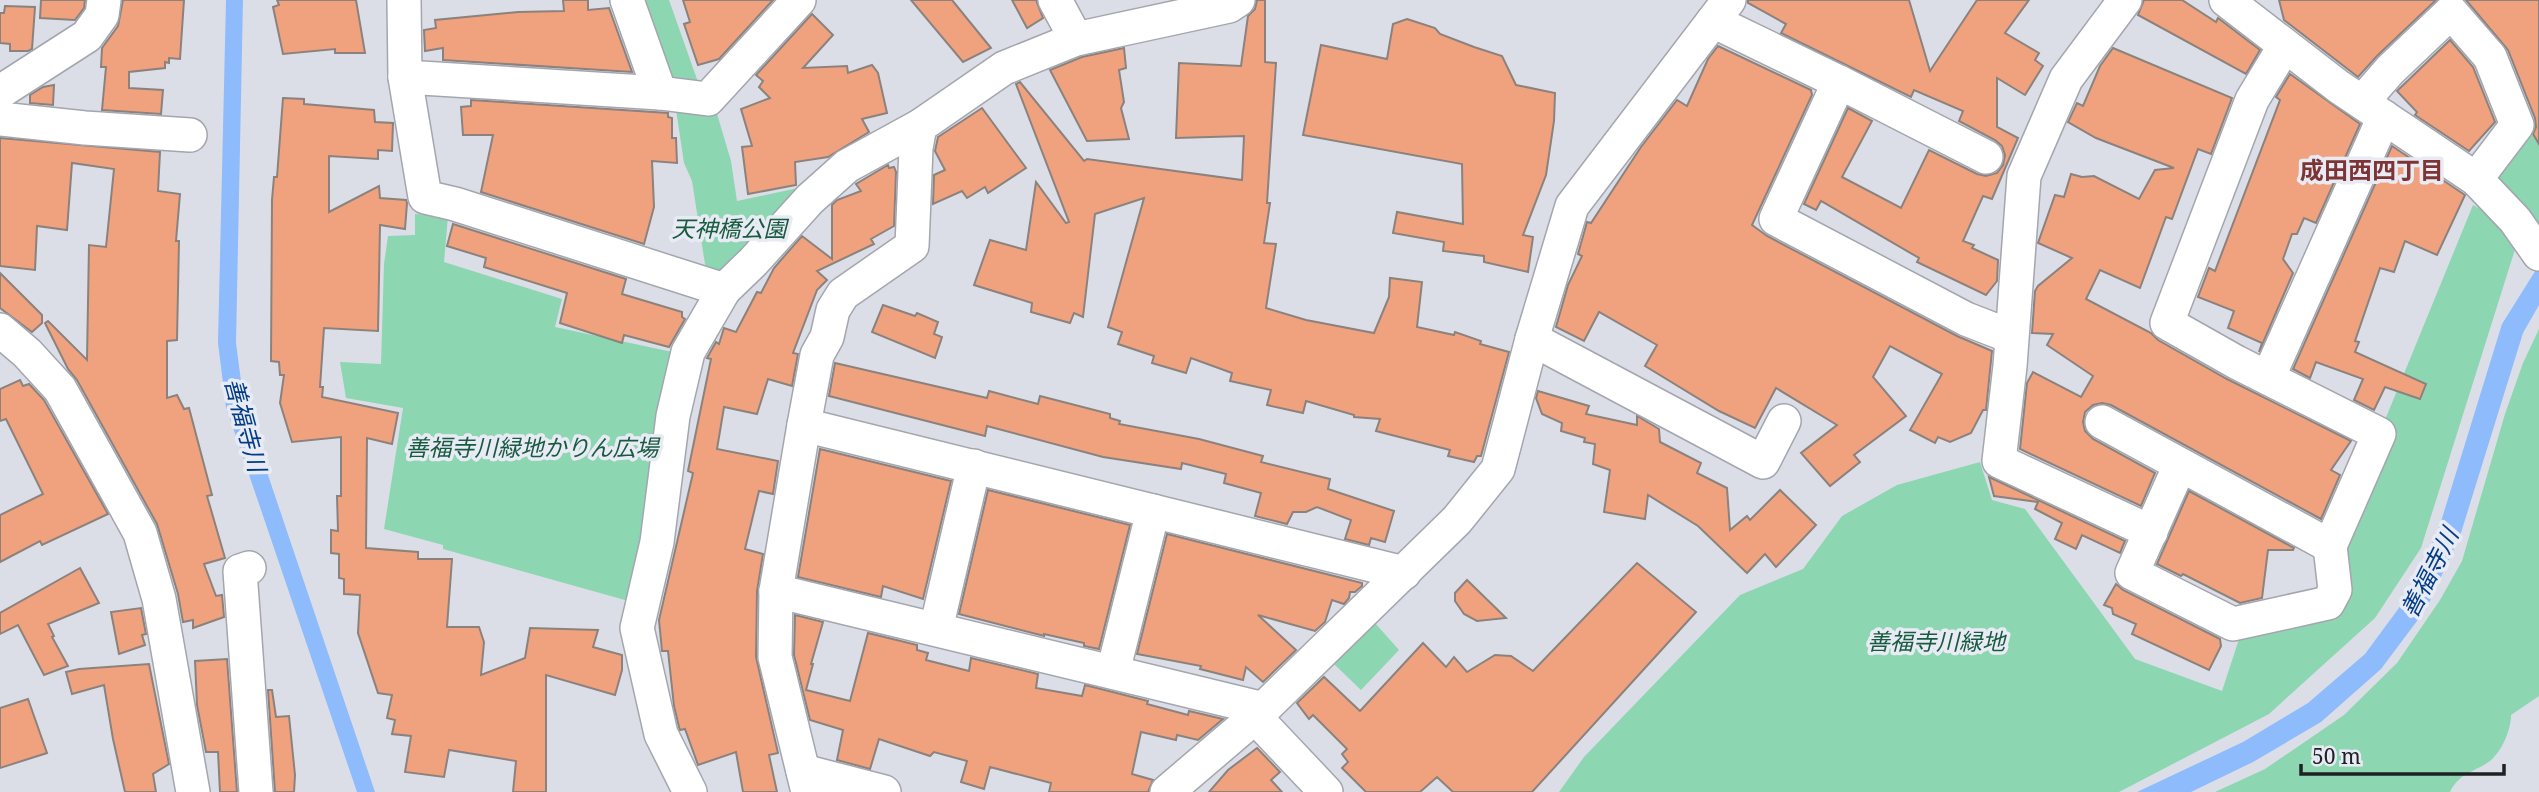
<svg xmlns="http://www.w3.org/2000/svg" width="2539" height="792" viewBox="0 0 2539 792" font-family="'Noto Serif','Noto Sans JP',serif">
	<rect width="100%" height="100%" fill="#dcdee7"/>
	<g fill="#8cd6b2">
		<path d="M635,0H669L699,85L674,83Z"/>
		<path d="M675,103L715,107L731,161L737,201L798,188L727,278L707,277L692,181L684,163Z"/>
		<path d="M2539,133V228L2493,177L2530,136Z"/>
		<path d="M2473,205L2499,220L2517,243L2421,548L2375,618L2269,714L2119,792H1559L1584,757L1740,595L1803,569L1842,516L1897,485L1980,462L1992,500L2025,509L2135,659L2222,691L2239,639L2343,607L2333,547Z"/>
		<path d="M415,214L448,216L444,262L562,299L555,327L682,354L632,602L443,549V545L384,529L403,408L346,398L340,362L381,364L384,264L388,236L415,235Z"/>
		<path d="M2539,329V696L2511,715C2511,730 2502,751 2490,761C2473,773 2460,772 2450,792H2215L2265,769L2344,715L2397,663L2440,600L2462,561L2505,414L2523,363Z"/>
		<path d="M1375,623L1399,650L1361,690L1334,664Z"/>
	</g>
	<g fill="#8ebbfb">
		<path d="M226,0H243L236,343L244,404L375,792H357L226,407L218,343Z"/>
		<path d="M2539,265V305L2523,333L2460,536L2426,609L2381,669L2321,722L2253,762L2191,792H2137L2243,742L2308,703L2365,654L2407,597L2439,528L2502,324Z"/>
	</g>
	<g fill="#f0a27e" stroke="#8b827e" stroke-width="2">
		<path d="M41,0H85L84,8L75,20L40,18Z"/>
		<path d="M123,0H184L180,59L169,58V63L165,62V68L129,72V88L163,90L161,114L102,110L106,67H101L102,48L118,26Z"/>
		<path d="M277,0H356L365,53H335V49L283,54L273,7L279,5Z"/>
		<path d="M563,0H588V10L609,8L632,72L443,60V48L425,51L424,30L436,28L435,20L518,12L564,11Z"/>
		<path d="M683,0H773L719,59L698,65L684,24L690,22Z"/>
		<path d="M911,0H952L991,48L963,62Z"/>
		<path d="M1012,0H1036L1043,18L1027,28Z"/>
		<path d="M1257,0H1265V62L1276,63L1267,203H1270L1264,243L1276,244L1266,308L1306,320L1374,333L1389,297L1390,278L1422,282L1417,327L1454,335L1455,332L1481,341L1480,344L1509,352L1481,456H1477L1474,462L1448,456L1450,450L1376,431L1380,419L1354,417V415L1306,401L1303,413L1267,405L1271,390L1230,381L1232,373L1191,358L1186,373L1152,363L1154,356L1118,344L1122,332L1108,327L1144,198L1095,214L1083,317L1074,313L1070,323L1031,312L1032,303L974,285L990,240L1026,250L1036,182L1066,223L1069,222L1016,84L1020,82L1084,161L1087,159L1242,180L1244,136L1176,138L1179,63L1241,66L1248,16L1255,9Z"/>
		<path d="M1748,0H1909L1930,71L1977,0H2029L2005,33L2039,53L2035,60L2043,66L2025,95L1997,78V127L2018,138L1992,199L1983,196L1963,241L1974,245L1972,248L1998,260L1997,281L1986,295L1917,262L1919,258L1821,201L1816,210L1804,204L1848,108L1872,121L1842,177L1901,208L1929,150L1977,174L1986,176L1997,173L2003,165L2005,155L2002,146L1995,140L1959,121L1963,111L1914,90L1911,97L1781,33L1786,24L1748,3Z"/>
		<path d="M2144,0H2182L2216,22L2218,18L2260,50L2246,74L2138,15Z"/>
		<path d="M2279,0H2436L2377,56L2358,77L2284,20Z"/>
		<path d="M2466,0H2539V144L2533,134L2536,127L2535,118L2508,50Z"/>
		<path d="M5,6L35,7L32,49L28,51H10V44L0,43V13H4Z"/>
		<path d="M812,14L833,35L803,68L847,66L848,73L872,65L878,73L887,113L862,119L869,132L828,157L795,162L796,185L748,194L742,147L752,146L741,109L770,98L759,87L763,81L756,75Z"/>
		<path d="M1407,19L1435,28L1440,34L1474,47L1502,56L1516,85L1555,93L1554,121L1546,175L1523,235L1533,237L1528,272L1484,262V256L1443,251L1444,242L1393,233L1397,212L1463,224L1462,164L1303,135L1321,45L1387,59L1393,24Z"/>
		<path d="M2450,40L2473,67L2495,122L2469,151L2415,115L2417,112L2397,91Z"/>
		<path d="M1718,46L1811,90L1812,95L1752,225L1767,236L1957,336L1992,351L1986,410H1983L1971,433L1950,442L1938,437L1935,443L1910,430L1942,374L1890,346L1873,377L1906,416L1854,455L1860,462L1830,486L1801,453L1837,425L1776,388L1755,428L1719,411L1645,366L1657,345L1599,312L1584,341L1556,327L1568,285L1582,256L1578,254L1587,222L1591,223L1641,147L1677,100L1687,106L1708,59Z"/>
		<path d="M1124,48L1126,68L1119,70L1124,102L1121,108L1129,139L1087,141L1050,70L1082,57Z"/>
		<path d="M2113,48L2232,98L2211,154L2198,149L2172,219L2166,217L2140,288L2100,270L2086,299L2151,333L2158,340L2227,379L2351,441L2331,470L2340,475L2321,519L2111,405L2102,403L2093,405L2085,412L2083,422L2085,431L2093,439L2155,473L2141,506L2020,449L2027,383L2033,372L2081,397L2093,376L2047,345L2053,334L2032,333L2035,291L2038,286L2072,258L2038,243L2055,195L2064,197L2071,174L2082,177L2094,176L2139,199L2155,170L2174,168L2096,138L2068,122L2077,103L2083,106L2100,66Z"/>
		<path d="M2290,74L2360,124L2316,223L2304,218L2297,234H2292L2283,259L2293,273L2259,352L2262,343L2228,328L2234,311L2198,297L2209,268L2215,271L2280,100L2276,97Z"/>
		<path d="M54,85L53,105L30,103V95L43,87Z"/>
		<path d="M283,98L304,99V104L374,110L375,122L393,123L392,151L378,150V159L329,156V212L379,186L380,198L406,200L407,203L405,229L380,225L378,331L324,328L320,387H323L322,397L398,413L392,444L367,438L366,548L418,552V559H452L447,627H479L484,642L481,675L525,658L530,628L598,630L593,647L622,655V670L615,695L546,675V792H513L516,761L449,750L444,777L405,772L411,736L392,734L395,720L387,718L392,695L378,693L358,633L360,595L344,594V579L339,578V554L331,553V530L338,531L337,496H341V437L292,442L280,403L284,375H280L279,362L271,361L272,200L274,177H277Z"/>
		<path d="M471,100L668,113V117L672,118V138H676L677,163L652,161L654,207L644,244L481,192L493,135H463L461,107L471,106Z"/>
		<path d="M982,108L1026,168L988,193L985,187L967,198L962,191L933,204L934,175L945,170L935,151L938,137Z"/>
		<path d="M0,138L160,152L158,191L180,194L176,241H179L177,340L167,341V398L177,395L184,409L189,408L212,495L207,496L225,558L204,564L216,596L222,595L224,617L193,628V620L183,622L178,594L157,524L77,380L68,369L45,323L48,321L87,360L89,245L106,247L114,169L72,163L67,230L37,226L35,270L0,266Z"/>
		<path d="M2392,146L2465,195L2437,255L2405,241L2394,272L2380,268L2355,341L2359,342L2355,352L2426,384L2420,399L2385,387L2374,410L2354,400L2363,379L2316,362L2310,378L2293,369Z"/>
		<path d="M888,165L889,168L894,167L896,172L894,226L871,239L874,244L817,271L827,280L817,290L793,353L798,354L792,386L768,379L757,414L724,407L717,449L778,461L773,494L759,491L745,549L763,554L757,591L756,657L778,753L769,755L777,792H743L736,752L698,765L685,729L680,730L679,727L674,706L668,651H662L659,620L693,473L688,471L711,359L707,358L716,342L719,344L724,328L736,332L757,292L761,293L774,268L802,236L832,259V205L837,200L861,191L856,184Z"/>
		<path d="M453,224L626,279L622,294L682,312V317L685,319L669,347L624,335L622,343L560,323L567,293L484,267L486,258L447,246Z"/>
		<path d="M0,273L42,315V323L32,332L0,308Z"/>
		<path d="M883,305L915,316L917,313L938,322L934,334L942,337L935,358L872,332Z"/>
		<path d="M835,363L987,398L989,391L1038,404L1040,396L1110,414V418L1120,421L1119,424L1199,439L1263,456L1261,462L1330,479L1328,489L1394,511L1385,542L1371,538L1369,545L1345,539L1351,520L1317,507L1306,512H1293L1287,524L1255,516L1261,493L1224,483L1226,474L1182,463L1181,469L1103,457L987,426L985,436L829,396Z"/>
		<path d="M20,380L23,386L29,384L44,400L108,514L42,545L40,541L0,562V515L43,494L6,419L0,421V389Z"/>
		<path d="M1538,391L1589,406L1586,414L1637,425V416L1659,429L1660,442L1701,463L1697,473L1727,488L1730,530L1747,516L1750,520L1780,490L1816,525L1776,567L1765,554L1747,573L1698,526L1648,495L1645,519L1604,512L1610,470L1593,464L1595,444L1584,442L1585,438L1561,431L1562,423L1542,414L1536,398Z"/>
		<path d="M820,449L951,481L923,599L883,586L881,597L798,577Z"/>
		<path d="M1989,477L2125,541L2120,553L2082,535L2076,549L2055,539L2062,523L2035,509L2038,502L1994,496Z"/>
		<path d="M988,490L1130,525L1099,649L1084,646V643L1044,634V636L959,614Z"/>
		<path d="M2189,491L2294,548L2293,550H2268L2262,598L2240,603L2183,574L2181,576L2157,564Z"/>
		<path d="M1167,534L1362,583V586L1355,592H1350L1349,598L1344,604L1332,600L1325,622L1315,631L1258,615L1296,650L1263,682L1246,667L1243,680L1200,669L1201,666L1137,654Z"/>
		<path d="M1637,563L1696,612L1532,792H1453L1437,777L1420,792H1366L1342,768L1348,762L1342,754L1347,749L1313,715L1309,719L1297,703L1324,677L1360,711L1423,643L1446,667L1454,657L1467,672L1495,655L1511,656L1533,671Z"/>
		<path d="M80,568L99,603L48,624L54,636L52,637L68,666L44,675L18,625L0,634V613Z"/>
		<path d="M1467,580L1506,618L1477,621L1464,614L1455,601V593Z"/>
		<path d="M2116,584L2123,590L2220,639L2221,646L2209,670L2132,634L2136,624L2113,614L2112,608L2104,605Z"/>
		<path d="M141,608L146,634L142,635L145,645L119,654L111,612Z"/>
		<path d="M795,615L823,622L811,664H813L806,690L850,701L868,633L917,645V650L928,653L926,660L969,671L971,658L1038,674L1036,688L1082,696L1085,685L1148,701L1147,704L1188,715L1189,711L1223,719L1198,740L1177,735L1176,740L1141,732L1132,774L1153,780L1148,792H1049L1051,783L990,767L984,789L961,782L967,761L934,752L930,756L879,739L870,769L837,760L843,730L810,720L794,655Z"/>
		<path d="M227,659L237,792H220L218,752H206L197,705L195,661Z"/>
		<path d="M149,664L169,764L153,774L156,792H125L113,739L104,685L72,694L66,672L79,669Z"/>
		<path d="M268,690H272L276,717L289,716L295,775L294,792H275Z"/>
		<path d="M28,699L47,753L0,768V708Z"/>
		<path d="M1257,748L1280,772L1271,780L1282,792H1209L1228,770Z"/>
	</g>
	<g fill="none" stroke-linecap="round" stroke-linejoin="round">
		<g stroke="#a4a6af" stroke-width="36">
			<g id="minor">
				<path d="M404,0L405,77L425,197L455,204L724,290"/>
				<path d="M627,0L660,93"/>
				<path d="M1055,0L1076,39"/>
				<path d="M2125,0L2066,79L2024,176L2010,366L1999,461L2151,532"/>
				<path d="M2226,0L2339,87L2476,179L2515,220L2539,254"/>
				<path d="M1713,21L1839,82L1776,219L1966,319L2002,333L2011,332"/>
				<path d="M405,77L660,93L708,99L799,0"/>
				<path d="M1839,82L1986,157"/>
				<path d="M0,92L87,36L102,15L104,0"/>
				<path d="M2363,101L2390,70L2451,12L2490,57L2517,125L2476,179"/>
				<path d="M0,119L85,128L190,135"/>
				<path d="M0,330L27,353L60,389L140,533L159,599L193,792"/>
				<path d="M1532,339L1763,462L1784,421"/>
				<path d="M2268,378L2384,117"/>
				<path d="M2102,422L2330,546"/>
				<path d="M804,425L1404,573"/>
				<path d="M2180,465L2132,573L2233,624L2328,603L2335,590L2330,546L2379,434L2236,362L2167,323L2252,100L2284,47"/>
				<path d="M249,568L240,571L256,792"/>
				<path d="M776,591L1264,709"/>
				<path d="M936,629L974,466"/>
				<path d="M1113,672L1153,511"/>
				<path d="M1255,717L1326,792"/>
				<path d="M803,771L884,792"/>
				<path d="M690,792L661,734L637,628L657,542L673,416L688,352L724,290L753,262L810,199L847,166L920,126L1004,68L1076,39L1229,6L1238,0"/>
				<path d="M808,792L775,657L776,591L804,425L817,355L827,337L833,310L843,294L912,246L916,148L920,126"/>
				<path d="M1167,792L1255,717L1457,520L1498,469L1532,339L1572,206L1729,0"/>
			</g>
		</g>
		<use href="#minor" stroke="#fff" stroke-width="33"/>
	</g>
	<g text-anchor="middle" stroke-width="7" stroke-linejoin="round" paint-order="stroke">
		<g font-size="23" font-style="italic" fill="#185b40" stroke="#e9ebf4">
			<text x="729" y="237">天神橋公園</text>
			<text x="532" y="456">善福寺川緑地かりん広場</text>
			<text x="1936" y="650">善福寺川緑地</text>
		</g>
		<g font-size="24" font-weight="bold" fill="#7c3435" stroke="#e9ebf4">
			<text x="2372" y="179">成田西四丁目</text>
		</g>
		<g font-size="24" font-style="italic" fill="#023d86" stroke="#e9ebf4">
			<text transform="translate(245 425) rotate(75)" y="8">善福寺川</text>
			<text transform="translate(2430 573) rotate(-63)" y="8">善福寺川</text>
		</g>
	</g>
	<path d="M2301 764v10h203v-10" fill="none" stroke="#202124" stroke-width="3.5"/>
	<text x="2312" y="764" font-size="21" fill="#202124" stroke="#e9ebf4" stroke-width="5" paint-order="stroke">50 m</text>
</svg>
